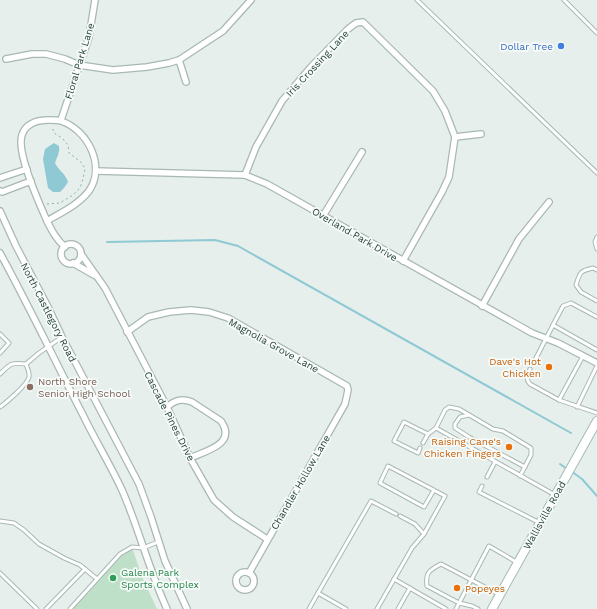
<svg xmlns="http://www.w3.org/2000/svg" width="597" height="609" viewBox="0 0 597 609" font-family="'Work Sans',sans-serif">
	<rect width="100%" height="100%" fill="#e6efeb"/>
	<path fill="#bfe0c8" d="M132,547L142,577L157,609H70L120,554Z"/>
	<path fill="#8ec9d4" d="M54,143L59,146C60,153 57,157 55,163C58,170 66,174 68,182L64,188L60,192H53L48,188L43,159L45,149Z"/>
	<g fill="none" stroke-linecap="round" stroke-linejoin="round">
		<g stroke="#8ec9d4" stroke-width="2">
			<path d="M107,242L215,240L238,246L571,433"/>
			<path d="M560,464L567,469"/>
			<path d="M571,471L582,479L597,496"/>
		</g>
		<g stroke="#a8b8b2" stroke-width="5">
			<g id="service">
				<path d="M417,0L597,173"/>
				<path d="M564,0L597,33"/>
				<path d="M597,237L595,242L597,249"/>
				<path d="M597,270L593,268C580,271 580,272 576,285L581,292L597,301"/>
				<path d="M553,325L563,306L571,303L597,317"/>
				<path d="M0,334L9,343L0,353"/>
				<path d="M583,356L559,400L597,413"/>
				<path d="M535,360L553,325L597,350"/>
				<path d="M26,364L39,353L62,337"/>
				<path d="M530,369C528,374 525,379 530,384L559,400"/>
				<path d="M0,374C10,364 11,362 26,364"/>
				<path d="M0,407C7,402 27,385 29,377C30,372 27,368 26,364"/>
				<path d="M577,407L597,366"/>
				<path d="M469,415L460,417L455,424V428L469,437L525,467"/>
				<path d="M436,428L555,495"/>
				<path d="M428,434L436,428L445,410L449,407L459,409L493,429L503,431L531,448V455L520,476"/>
				<path d="M420,448L418,453L394,441L404,422L428,434L423,443"/>
				<path d="M487,477L495,462"/>
				<path d="M482,486L479,492L540,523"/>
				<path d="M400,516L415,524L424,534"/>
				<path d="M0,521L14,523L24,530L39,544L64,558L80,565L97,579"/>
				<path d="M0,573L37,609"/>
				<path d="M394,579L446,609"/>
				<path d="M46,609L85,569"/>
				<path d="M70,609L120,554L132,547L143,548L158,542"/>
				<path d="M309,609L318,593"/>
				<path d="M346,609L318,593L371,501L396,514"/>
				<path d="M377,609L412,548L424,534L445,496L388,466L380,483L424,507L434,490"/>
				<path d="M398,609L410,588"/>
				<path d="M456,609L489,546L518,563"/>
				<path d="M478,609L472,606L459,603L427,586C425,572 430,570 441,564L500,595"/>
			</g>
		</g>
		<g stroke="#a8b8b2" stroke-width="8">
			<g id="minor">
				<path d="M6,59L32,54H46L65,59L79,65L113,70L147,67L169,63L179,60L223,31L251,0"/>
				<path d="M179,60L186,82"/>
				<path d="M49,120C53,120 58,120 61,121C88,130 106,166 89,191C78,205 62,212 47,221C39,203 16,152 22,135C26,123 38,120 49,120Z"/>
				<path d="M61,120L89,37L95,0"/>
				<path d="M455,137L481,134"/>
				<path d="M96,171L245,175L267,184L532,333L558,343L597,363"/>
				<path d="M245,175L256,147L282,101L310,68L348,29L356,23L363,22L433,91L445,111L455,137L449,177L442,192L403,261"/>
				<path d="M0,178L27,169"/>
				<path d="M0,191L2,192L31,181"/>
				<path d="M0,211L16,246L48,307L62,337L139,484L151,517L165,561L187,609"/>
				<path d="M323,216L362,152"/>
				<path d="M47,221C52,231 56,239 65,247"/>
				<circle cx="71" cy="254" r="10"/>
				<path d="M0,253C29,306 55,361 83,415C95,440 110,464 122,490C139,529 149,570 167,609"/>
				<path d="M81,254L105,288L167,407L190,458L214,500L233,517L267,539"/>
				<path d="M73,263L94,275"/>
				<path d="M482,306L519,239L549,202"/>
				<path d="M127,332L148,317L169,312L191,310L209,312L228,318L347,386L348,390L345,404L249,573"/>
				<path d="M167,407C175,400 182,398 192,402L221,421C237,444 206,451 190,458"/>
				<circle cx="245" cy="581" r="9"/>
			</g>
		</g>
		<g stroke="#a4bbb3" stroke-width="10">
			<path id="secondary" d="M492,609L597,421"/>
		</g>
		<path stroke="#86b3a5" stroke-width="1" stroke-dasharray="2 3" stroke-linecap="butt" d="M47,204L60,203L73,195L80,188L83,179L85,169L82,163L69,153L68,145L62,138L54,133L52,126"/>
		<use href="#service" stroke="#fff" stroke-width="3"/>
		<use href="#minor" stroke="#fff" stroke-width="5.5"/>
		<use href="#secondary" stroke="#fff" stroke-width="8"/>
	</g>
	<circle fill="#3f7fe0" stroke="#f7fbf9" stroke-width="1.5" cx="561" cy="46" r="4"/>
	<g fill="#e8710a" stroke="#f7fbf9" stroke-width="1.5">
		<circle cx="549" cy="367" r="4"/>
		<circle cx="509" cy="447" r="4"/>
		<circle cx="457" cy="588" r="4"/>
	</g>
	<circle fill="#8d6e63" stroke="#f7fbf9" stroke-width="1.5" cx="30" cy="387" r="4"/>
	<circle fill="#2e9e5b" stroke="#f7fbf9" stroke-width="1.5" cx="113" cy="578" r="4"/>
	<g text-anchor="middle" stroke-width="3.5" stroke-linejoin="round" paint-order="stroke">
		<g font-size="10" fill="#366cbe" stroke="#f7fbf9" text-anchor="end">
			<text x="553" y="50">Dollar Tree</text>
		</g>
		<g font-size="10" fill="#24423a" stroke="#f7fbf9">
			<text transform="translate(79 61) rotate(-73)" y="4">Floral Park Lane</text>
			<text transform="translate(317 63) rotate(-47)" y="4">Iris Crossing Lane</text>
			<text transform="translate(355 234) rotate(30)" y="4">Overland Park Drive</text>
			<text transform="translate(49 312) rotate(63)" y="4">North Castlegory Road</text>
			<text transform="translate(274 345) rotate(29)" y="4">Magnolia Grove Lane</text>
			<text transform="translate(170 416) rotate(63)" y="4">Cascade Pines Drive</text>
			<text transform="translate(300 482) rotate(-60)" y="4">Chandler Hollow Lane</text>
			<text transform="translate(544 515) rotate(-61)" y="4">Wallisville Road</text>
		</g>
		<g font-size="10" fill="#c56008" stroke="#f7fbf9" text-anchor="end">
			<text x="541" y="365">Dave's Hot<tspan x="541" dy="12">Chicken</tspan></text>
			<text x="501" y="445">Raising Cane's<tspan x="501" dy="12">Chicken Fingers</tspan></text>
			<text x="465" y="592" text-anchor="start">Popeyes</text>
		</g>
		<g font-size="10" fill="#785e54" stroke="#f7fbf9" text-anchor="start">
			<text x="38" y="385">North Shore<tspan x="38" dy="12">Senior High School</tspan></text>
		</g>
		<g font-size="10" fill="#27864d" stroke="#f7fbf9" text-anchor="start">
			<text x="121" y="576">Galena Park<tspan x="121" dy="12">Sports Complex</tspan></text>
		</g>
	</g>
</svg>
